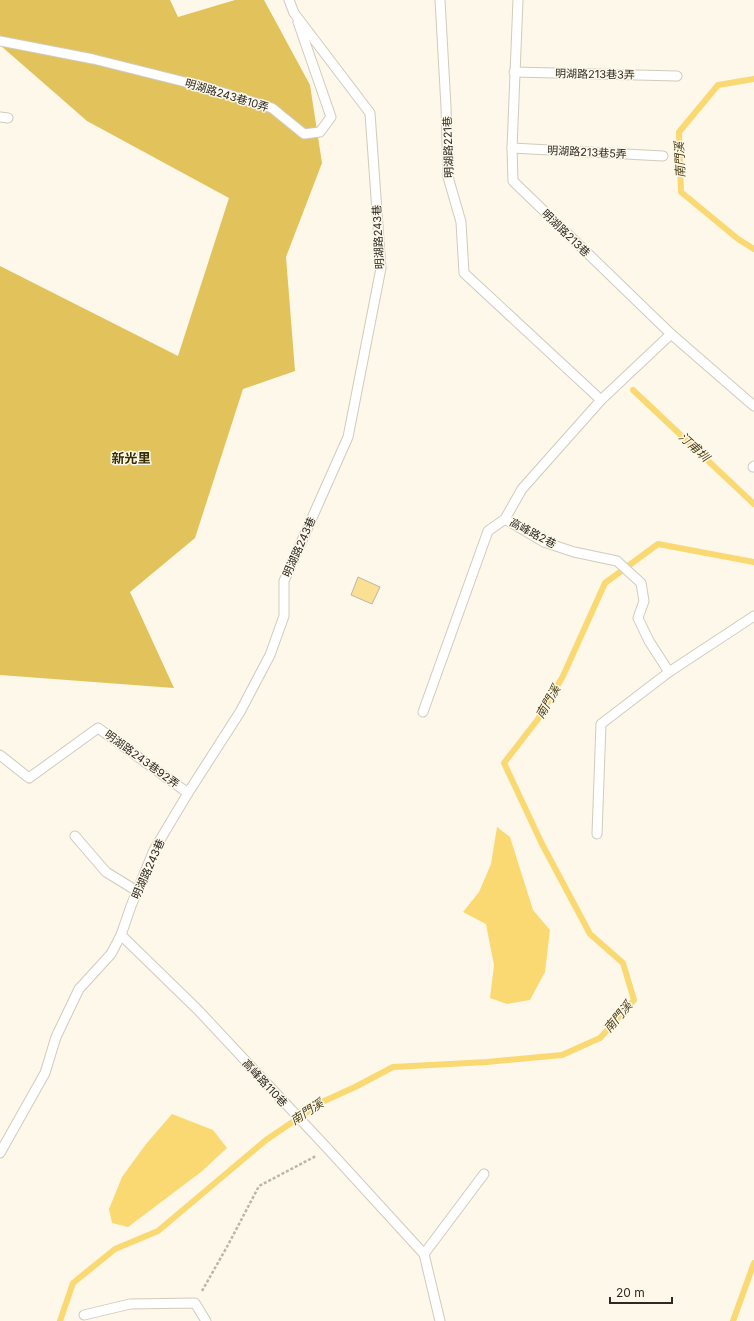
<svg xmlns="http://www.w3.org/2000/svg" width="754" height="1321" viewBox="0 0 754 1321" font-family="Inter,'Noto Sans TC',sans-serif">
	<rect width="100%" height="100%" fill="#fdf8e9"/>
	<path fill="#e2c25b" d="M0,0H170L178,17L235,0H264L310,85L322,163L286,257L295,371L243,389L195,538L130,592L174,688L0,675V266L178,356L229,198L87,121L0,45Z"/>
	<g fill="#fad973">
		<path d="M497,827L510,837L533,910L550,930L545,972L530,1000L507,1004L490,998L494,965L486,924L463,912L479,892L491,864Z"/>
		<path d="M172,1114L213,1130L227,1148L201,1172L128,1227L112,1223L109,1209L122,1177L146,1144Z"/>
	</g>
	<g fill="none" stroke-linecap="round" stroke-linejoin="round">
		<g stroke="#fad973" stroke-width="6">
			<path d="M754,79L718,85L679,132L681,192L738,239L754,249"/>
			<path d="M633,390L754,504"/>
			<path d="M60,1321L73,1283L115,1249L158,1231L266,1140L322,1102L355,1087L393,1067L487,1062L562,1055L600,1038L634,1000L623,963L590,934L542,844L504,763L538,719L563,676L605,583L658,544L754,562"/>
			<path d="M733,1321L754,1263"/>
		</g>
	</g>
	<path fill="#fae092" stroke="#bcb7a9" d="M358,577L380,587L372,604L351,595Z"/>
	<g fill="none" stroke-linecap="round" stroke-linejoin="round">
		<g stroke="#d0cbbd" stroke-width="11">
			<g id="lane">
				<path d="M440,0L446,107L448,177L461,222L464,273L601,400"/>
				<path d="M518,0L512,148L513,181L671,334L754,406"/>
				<path d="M0,41L93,59L205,87L272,108L304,134L320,132L331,117L298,22"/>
				<path d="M514,72L677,76"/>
				<path d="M0,117L8,118"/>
				<path d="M512,148L663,156"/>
				<path d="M753,467L754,466"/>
				<path d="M505,519L544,542L574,552L617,561L641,583L644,601L638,618L649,641L669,672"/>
				<path d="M423,712L488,531L505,519L522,489L601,400L671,334"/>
				<path d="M0,755L29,778L98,728L188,793"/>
				<path d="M597,834L601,724L669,672L754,616"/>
				<path d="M75,836L106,872L137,891"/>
				<path d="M121,935L198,1010L328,1149L424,1254L440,1321"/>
				<path d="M0,1153L45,1073L56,1037L79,989L111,954L121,935L131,906L154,850L188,793L240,712L270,655L284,616V581L348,437L381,268L370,113L294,13L289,0"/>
				<path d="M424,1254L484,1174"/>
				<path d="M84,1315L130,1304L195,1303L206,1321"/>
			</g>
		</g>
		<path stroke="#bab6aa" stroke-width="2.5" stroke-dasharray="3 2" stroke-linecap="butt" d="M202,1291L228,1245L259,1186L316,1156"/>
		<use href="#lane" stroke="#fff" stroke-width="9"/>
	</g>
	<g text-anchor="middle" stroke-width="3" stroke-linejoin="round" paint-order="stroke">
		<g font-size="11" fill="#2c2a25" stroke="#fdf8e9">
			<text transform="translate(595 74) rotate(1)" y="4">明湖路213巷3弄</text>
			<text transform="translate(227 95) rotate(17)" y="4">明湖路243巷10弄</text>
			<text transform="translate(448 147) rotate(-92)" y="4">明湖路221巷</text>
			<text transform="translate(587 152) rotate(3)" y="4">明湖路213巷5弄</text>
			<text transform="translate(566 233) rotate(44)" y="4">明湖路213巷</text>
			<text transform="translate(378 237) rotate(-93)" y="4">明湖路243巷</text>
			<text transform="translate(533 533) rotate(28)" y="4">高峰路2巷</text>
			<text transform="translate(299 547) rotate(-66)" y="4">明湖路243巷</text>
			<text transform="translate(142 759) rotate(36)" y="4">明湖路243巷92弄</text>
			<text transform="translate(148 869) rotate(-66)" y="4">明湖路243巷</text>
			<text transform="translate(265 1083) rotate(47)" y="4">高峰路110巷</text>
		</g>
		<g font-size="12" font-style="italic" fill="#4b3e12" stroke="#fdf8e9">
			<text transform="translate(680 160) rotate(-92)" y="4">南門溪</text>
			<text transform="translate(694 447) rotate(43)" y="4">汀甫圳</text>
			<text transform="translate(548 702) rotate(-60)" y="4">南門溪</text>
			<text transform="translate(618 1017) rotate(-50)" y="4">南門溪</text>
			<text transform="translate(307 1112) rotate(-33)" y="4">南門溪</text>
		</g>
		<g font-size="13" font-weight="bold" fill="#382c01" stroke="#fdf8e9">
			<text x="131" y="463">新光里</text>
		</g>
	</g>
	<path d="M610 1297v6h62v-6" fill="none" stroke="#2c2a25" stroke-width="2"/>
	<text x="616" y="1297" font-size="12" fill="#2c2a25" stroke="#fdf8e9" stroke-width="3" paint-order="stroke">20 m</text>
</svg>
